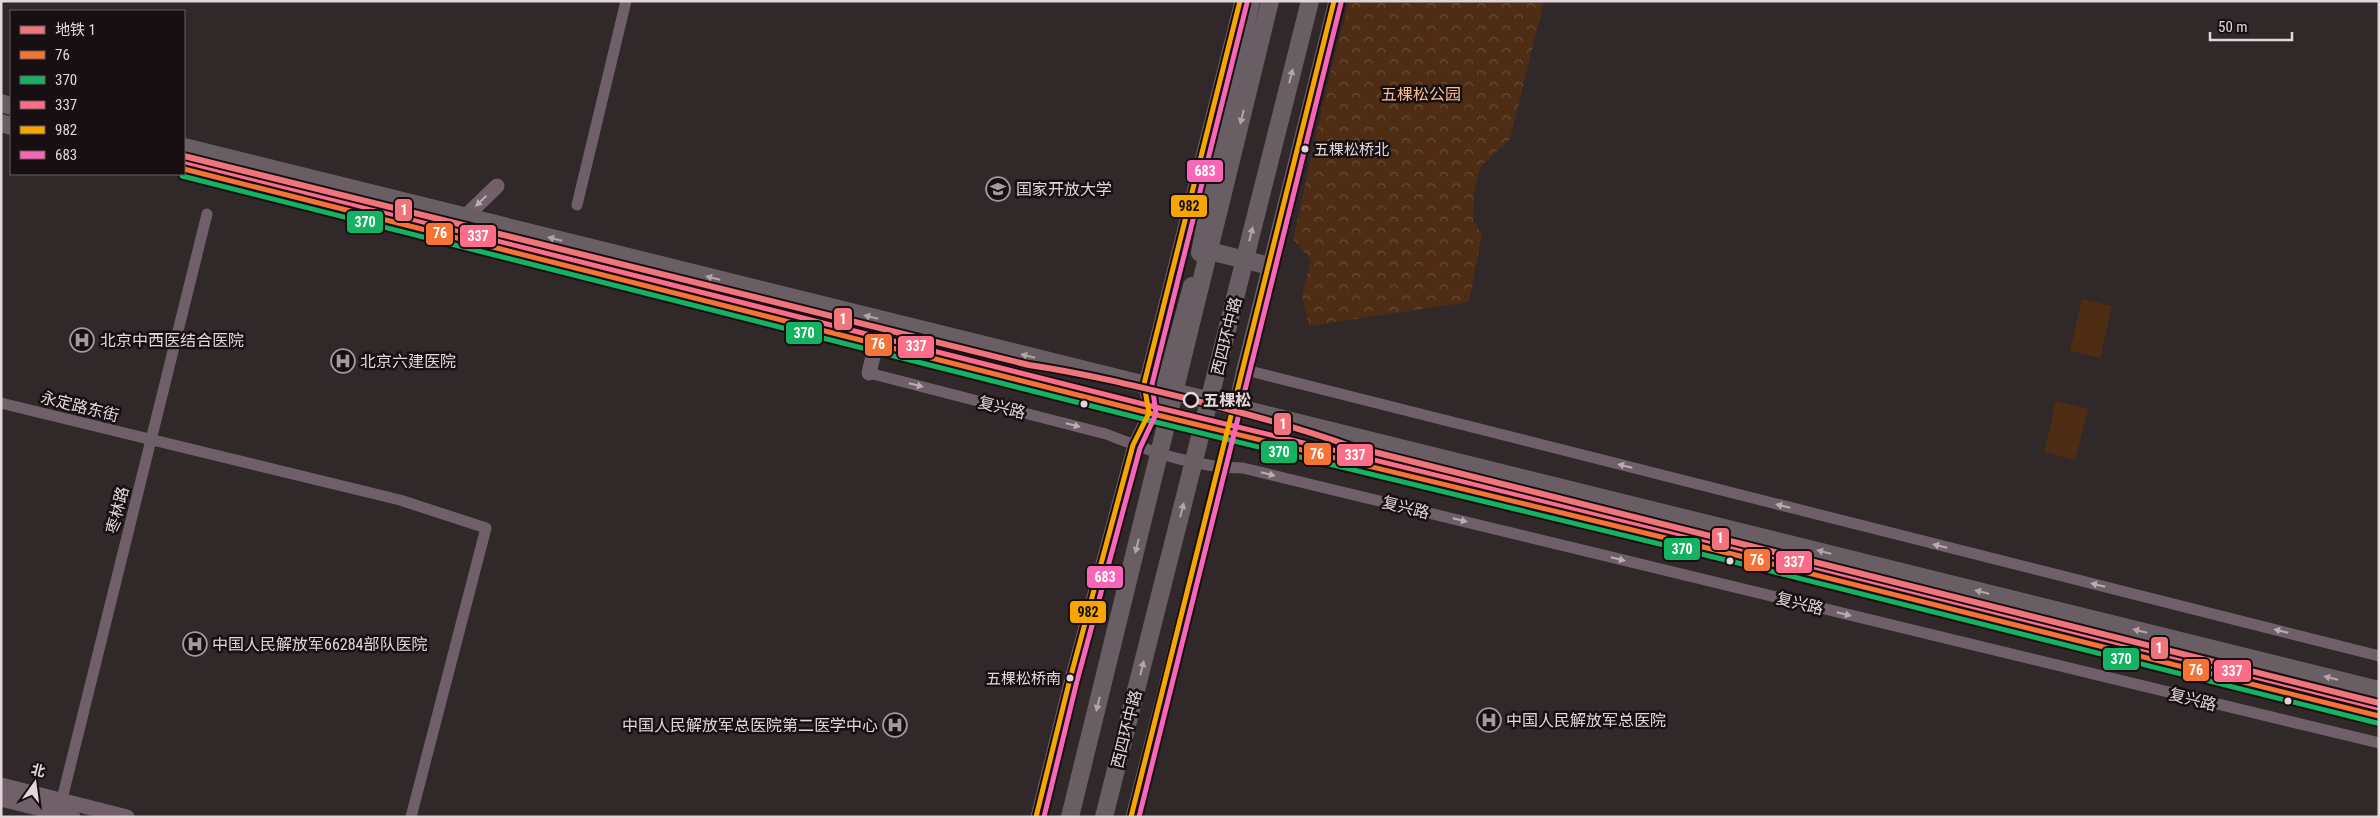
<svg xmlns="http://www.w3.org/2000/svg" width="2380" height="818" viewBox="0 0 2380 818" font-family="'Roboto Condensed','Noto Sans SC',sans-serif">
	<defs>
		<pattern id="park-crowns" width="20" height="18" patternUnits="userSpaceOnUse" patternTransform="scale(1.25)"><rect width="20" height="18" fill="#4e2d14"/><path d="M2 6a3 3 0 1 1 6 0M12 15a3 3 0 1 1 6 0" fill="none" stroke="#674b36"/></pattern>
	</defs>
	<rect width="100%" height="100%" fill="#31282a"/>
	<g fill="#4e2d14">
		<path d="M2082,299L2112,306L2100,358L2070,351Z"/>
		<path d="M2056,401L2088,409L2075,460L2044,452Z"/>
	</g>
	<path fill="url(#park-crowns)" d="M1349,1H1544L1510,139L1480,167L1474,193L1473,221L1482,235L1469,302L1309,326L1302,295L1311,260L1293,239L1327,86Z"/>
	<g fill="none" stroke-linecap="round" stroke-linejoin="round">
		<g stroke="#6e5f69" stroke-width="11">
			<path d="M577,205L626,1"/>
			<path d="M1242,369L2379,656"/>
			<path d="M869,373L1106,434C1149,451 1197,468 1243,468L2379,743"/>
			<path d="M1,403L400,500L486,528L411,817"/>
			<path d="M60,807L207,214"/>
			<path d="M1036,817L1070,679L1133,445L1149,413L1144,384L1240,1"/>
			<path d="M1131,817L1220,467L1242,369L1334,1"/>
		</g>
		<g stroke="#71606a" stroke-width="15">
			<path d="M465,217L497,186"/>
			<path d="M869,373L876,344"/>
			<path d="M1,785L127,817"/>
			<path d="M1,799L73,817"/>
		</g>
		<g stroke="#695e64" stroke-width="18">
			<path d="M1,103L11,106"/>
			<path d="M1,123L11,126"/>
			<path d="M184,147L2379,690"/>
			<path d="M184,169L1149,413L1259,438L1736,555L2379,716"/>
			<path d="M1201,249L1270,266"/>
			<path d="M1200,253L1214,177L1251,1"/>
			<path d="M1149,413L1164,389L1192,286"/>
		</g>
		<g stroke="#695e64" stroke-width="18">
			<path d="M1070,817L1270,1"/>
			<path d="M1104,817L1310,1"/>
		</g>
		<g stroke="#170f11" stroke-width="9">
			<path id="bus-1" d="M184,169L1149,413L1736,555L2379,716"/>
		</g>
		<g stroke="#170f11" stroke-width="9">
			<path id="bus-2" d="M182,176L1147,420L1734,562L2377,723"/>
		</g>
		<g stroke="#170f11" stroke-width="9">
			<path id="bus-3" d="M186,162L1151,406L1738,548L2379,708"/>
		</g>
		<g stroke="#170f11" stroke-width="9">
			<g id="bus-4">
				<path d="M1036,817L1070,679L1133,445L1149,413L1144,384L1240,1"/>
				<path d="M1131,817C1200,545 1266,273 1334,1"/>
			</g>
		</g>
		<g stroke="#170f11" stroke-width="9">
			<g id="bus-5">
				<path d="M1044,817L1077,681L1140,448L1156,414L1152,384L1247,3"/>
				<path d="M1139,817C1208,546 1273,274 1341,3"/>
			</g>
		</g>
		<use href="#bus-1" stroke="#f57335" stroke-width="5"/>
		<use href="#bus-2" stroke="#13b361" stroke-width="5"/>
		<use href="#bus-3" stroke="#fb6d88" stroke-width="5"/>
		<use href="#bus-4" stroke="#f7a600" stroke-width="5"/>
		<use href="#bus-5" stroke="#fa66b7" stroke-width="5"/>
		<g stroke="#170f11" stroke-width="10">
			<path id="metro-1" d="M184,156L1029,365C1083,373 1136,386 1189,399C1243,413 1297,427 1350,446L2379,703"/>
		</g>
		<use href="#metro-1" stroke="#ef747c" stroke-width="6"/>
	</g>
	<defs><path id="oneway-solid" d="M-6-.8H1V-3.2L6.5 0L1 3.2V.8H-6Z" transform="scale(1.25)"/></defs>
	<g fill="#b2a6aa">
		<use href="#oneway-solid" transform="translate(1291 76) rotate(-76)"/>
		<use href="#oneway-solid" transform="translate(1242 117) rotate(104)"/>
		<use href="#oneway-solid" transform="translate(1251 234) rotate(-76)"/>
		<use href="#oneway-solid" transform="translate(555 239) rotate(-166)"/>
		<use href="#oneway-solid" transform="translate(713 278) rotate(-166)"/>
		<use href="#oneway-solid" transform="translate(871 317) rotate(-166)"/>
		<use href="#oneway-solid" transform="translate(1028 356) rotate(-166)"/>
		<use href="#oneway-solid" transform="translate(1182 510) rotate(-76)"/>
		<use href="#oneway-solid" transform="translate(1137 546) rotate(104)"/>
		<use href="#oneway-solid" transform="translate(1824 552) rotate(-166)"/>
		<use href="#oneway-solid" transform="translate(1982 592) rotate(-166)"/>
		<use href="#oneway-solid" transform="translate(2140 631) rotate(-166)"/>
		<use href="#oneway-solid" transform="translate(1142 668) rotate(-76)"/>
		<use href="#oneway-solid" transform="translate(2331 678) rotate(-166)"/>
		<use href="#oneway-solid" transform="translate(1098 704) rotate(104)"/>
	</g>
	<use fill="#baadb2" href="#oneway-solid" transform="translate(481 201) rotate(136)"/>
	<g fill="#b9acb2">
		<use href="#oneway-solid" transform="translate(916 385) rotate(14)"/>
		<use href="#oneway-solid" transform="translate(1073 425) rotate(14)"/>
		<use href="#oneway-solid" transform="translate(1625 466) rotate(-166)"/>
		<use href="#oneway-solid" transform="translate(1268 474) rotate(14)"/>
		<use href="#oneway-solid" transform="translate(1783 506) rotate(-166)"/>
		<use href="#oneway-solid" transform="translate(1460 520) rotate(14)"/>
		<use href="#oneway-solid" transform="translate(1940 546) rotate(-166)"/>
		<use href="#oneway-solid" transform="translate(1618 559) rotate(14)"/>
		<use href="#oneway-solid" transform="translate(2098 585) rotate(-166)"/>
		<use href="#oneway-solid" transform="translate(1844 614) rotate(14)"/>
		<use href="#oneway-solid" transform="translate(2281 631) rotate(-166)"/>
	</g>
	<defs>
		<g id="university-ring" transform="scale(1.25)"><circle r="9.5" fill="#170f11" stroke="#a4999c" stroke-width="1.5"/><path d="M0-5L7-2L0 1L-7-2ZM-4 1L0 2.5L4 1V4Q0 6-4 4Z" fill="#a4999c"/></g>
		<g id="hospital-ring" transform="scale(1.25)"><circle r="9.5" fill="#170f11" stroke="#a4999c" stroke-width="1.5"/><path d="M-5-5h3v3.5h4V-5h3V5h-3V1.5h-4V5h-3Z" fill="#a4999c"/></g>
	</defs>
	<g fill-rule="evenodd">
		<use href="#university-ring" x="998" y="189"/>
		<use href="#hospital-ring" x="82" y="340"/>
		<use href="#hospital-ring" x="343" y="361"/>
		<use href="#hospital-ring" x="195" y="644"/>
		<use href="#hospital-ring" x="1489" y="720"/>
		<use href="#hospital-ring" x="895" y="725"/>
	</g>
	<g fill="#e2d6d9" stroke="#170f11" stroke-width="2">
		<circle cx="1305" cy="149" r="4.5"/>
		<circle cx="1084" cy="404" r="4.5"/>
		<circle cx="1730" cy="561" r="4.5"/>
		<circle cx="1070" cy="678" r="4.5"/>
		<circle cx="2288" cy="701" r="4.5"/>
	</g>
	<circle fill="#170f11" stroke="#e2d6d9" stroke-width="2.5" cx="1191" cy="400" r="7"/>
	<g text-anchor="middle" stroke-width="5" stroke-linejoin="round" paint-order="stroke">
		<g font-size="15" fill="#e2d6d9" stroke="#170f11" text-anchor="start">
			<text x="1314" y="155">五棵松桥北</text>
			<text x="1061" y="684" text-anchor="end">五棵松桥南</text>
		</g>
		<g font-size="16" fill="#fabe95" stroke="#170f11">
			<text x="1421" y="100">五棵松公园</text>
		</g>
		<g font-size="16" fill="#e2d6d9" stroke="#170f11" text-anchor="start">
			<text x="1016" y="195">国家开放大学</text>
			<text x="100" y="346">北京中西医结合医院</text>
			<text x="360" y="367">北京六建医院</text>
			<text x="212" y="650">中国人民解放军66284部队医院</text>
			<text x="1506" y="726">中国人民解放军总医院</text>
			<text x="878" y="731" text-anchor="end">中国人民解放军总医院第二医学中心</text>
		</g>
		<g font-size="16" fill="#e2d6d9" stroke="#170f11">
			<text transform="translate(1226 336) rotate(-76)" y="6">西四环中路</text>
			<text transform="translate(80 406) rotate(14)" y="6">永定路东街</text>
			<text transform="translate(1002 407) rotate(14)" y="6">复兴路</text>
			<text transform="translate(1406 507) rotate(14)" y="6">复兴路</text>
			<text transform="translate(117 510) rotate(-76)" y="6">枣林路</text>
			<text transform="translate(1800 603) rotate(14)" y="6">复兴路</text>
			<text transform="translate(2193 699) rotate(14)" y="6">复兴路</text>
			<text transform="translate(1126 729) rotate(-76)" y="6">西四环中路</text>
		</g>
		<g font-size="16" font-weight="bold" fill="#e2d6d9" stroke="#170f11" text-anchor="start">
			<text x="1203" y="406">五棵松</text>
		</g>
	</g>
	<g stroke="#170f11" stroke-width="2">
		<rect x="1186" y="159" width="38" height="24" rx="5" fill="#fa66b7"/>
		<rect x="1170" y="194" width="38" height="24" rx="5" fill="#f7a600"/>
		<rect x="394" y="198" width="19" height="24" rx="5" fill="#ef747c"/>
		<rect x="346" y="210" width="38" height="24" rx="5" fill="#13b361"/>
		<rect x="425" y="222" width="29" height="24" rx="5" fill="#f57335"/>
		<rect x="459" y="224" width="38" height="24" rx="5" fill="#fb6d88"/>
		<rect x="833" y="307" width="20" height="24" rx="5" fill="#ef747c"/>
		<rect x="785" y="321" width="38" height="24" rx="5" fill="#13b361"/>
		<rect x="864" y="333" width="29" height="24" rx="5" fill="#f57335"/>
		<rect x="897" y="335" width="38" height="24" rx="5" fill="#fb6d88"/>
		<rect x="1273" y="412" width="19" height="24" rx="5" fill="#ef747c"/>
		<rect x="1260" y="440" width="38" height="24" rx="5" fill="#13b361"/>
		<rect x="1303" y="442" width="29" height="24" rx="5" fill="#f57335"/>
		<rect x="1336" y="443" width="38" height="24" rx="5" fill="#fb6d88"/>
		<rect x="1711" y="527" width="19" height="24" rx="5" fill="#ef747c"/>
		<rect x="1663" y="537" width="38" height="24" rx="5" fill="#13b361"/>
		<rect x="1743" y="548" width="28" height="24" rx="5" fill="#f57335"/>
		<rect x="1775" y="550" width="38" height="24" rx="5" fill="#fb6d88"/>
		<rect x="1086" y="565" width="38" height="24" rx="5" fill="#fa66b7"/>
		<rect x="1069" y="600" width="38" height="24" rx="5" fill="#f7a600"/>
		<rect x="2150" y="636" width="19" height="24" rx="5" fill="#ef747c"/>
		<rect x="2102" y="647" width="38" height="24" rx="5" fill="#13b361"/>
		<rect x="2182" y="658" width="28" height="24" rx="5" fill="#f57335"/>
		<rect x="2213" y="659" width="39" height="24" rx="5" fill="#fb6d88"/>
	</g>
	<g font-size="14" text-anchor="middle" font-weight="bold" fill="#fff">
		<text x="1205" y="176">683</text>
		<text x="404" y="215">1</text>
		<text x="365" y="227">370</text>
		<text x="440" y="238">76</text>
		<text x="478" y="241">337</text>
		<text x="843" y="324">1</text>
		<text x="804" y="338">370</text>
		<text x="878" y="349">76</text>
		<text x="916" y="351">337</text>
		<text x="1283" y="429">1</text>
		<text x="1279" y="457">370</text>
		<text x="1317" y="459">76</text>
		<text x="1355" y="460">337</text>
		<text x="1720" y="543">1</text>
		<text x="1682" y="554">370</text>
		<text x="1757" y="565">76</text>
		<text x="1794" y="567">337</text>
		<text x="1105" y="582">683</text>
		<text x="2159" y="653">1</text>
		<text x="2121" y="664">370</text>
		<text x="2196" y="675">76</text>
		<text x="2232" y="676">337</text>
	</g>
	<g font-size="14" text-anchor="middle" font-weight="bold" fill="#111">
		<text x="1189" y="211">982</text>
		<text x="1088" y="617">982</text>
	</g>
	<rect width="2380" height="818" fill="none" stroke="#e2d6d9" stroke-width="5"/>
	<rect x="10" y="10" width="175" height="165" fill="#170f11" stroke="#685f61"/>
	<rect x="20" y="26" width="25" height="8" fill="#ef747c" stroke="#685f61"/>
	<text x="55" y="35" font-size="15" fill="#e2d6d9">地铁 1</text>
	<rect x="20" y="51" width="25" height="8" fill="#f57335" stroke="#685f61"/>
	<text x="55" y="60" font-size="15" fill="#e2d6d9">76</text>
	<rect x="20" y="76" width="25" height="8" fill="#13b361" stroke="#685f61"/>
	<text x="55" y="85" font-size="15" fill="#e2d6d9">370</text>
	<rect x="20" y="101" width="25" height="8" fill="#fb6d88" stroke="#685f61"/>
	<text x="55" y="110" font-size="15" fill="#e2d6d9">337</text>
	<rect x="20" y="126" width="25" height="8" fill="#f7a600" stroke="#685f61"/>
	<text x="55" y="135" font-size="15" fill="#e2d6d9">982</text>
	<rect x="20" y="151" width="25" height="8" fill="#fa66b7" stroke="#685f61"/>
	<text x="55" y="160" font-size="15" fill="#e2d6d9">683</text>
	<g transform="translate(35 783) rotate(14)" stroke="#170f11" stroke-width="4" paint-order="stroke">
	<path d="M0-4L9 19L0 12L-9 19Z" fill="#e2d6d9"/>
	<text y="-8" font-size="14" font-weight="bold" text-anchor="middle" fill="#e2d6d9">北</text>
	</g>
	<path d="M2210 32v8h82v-8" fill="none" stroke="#e2d6d9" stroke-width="2.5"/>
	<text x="2218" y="32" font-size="15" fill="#e2d6d9" stroke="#170f11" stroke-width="4" paint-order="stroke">50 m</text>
</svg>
